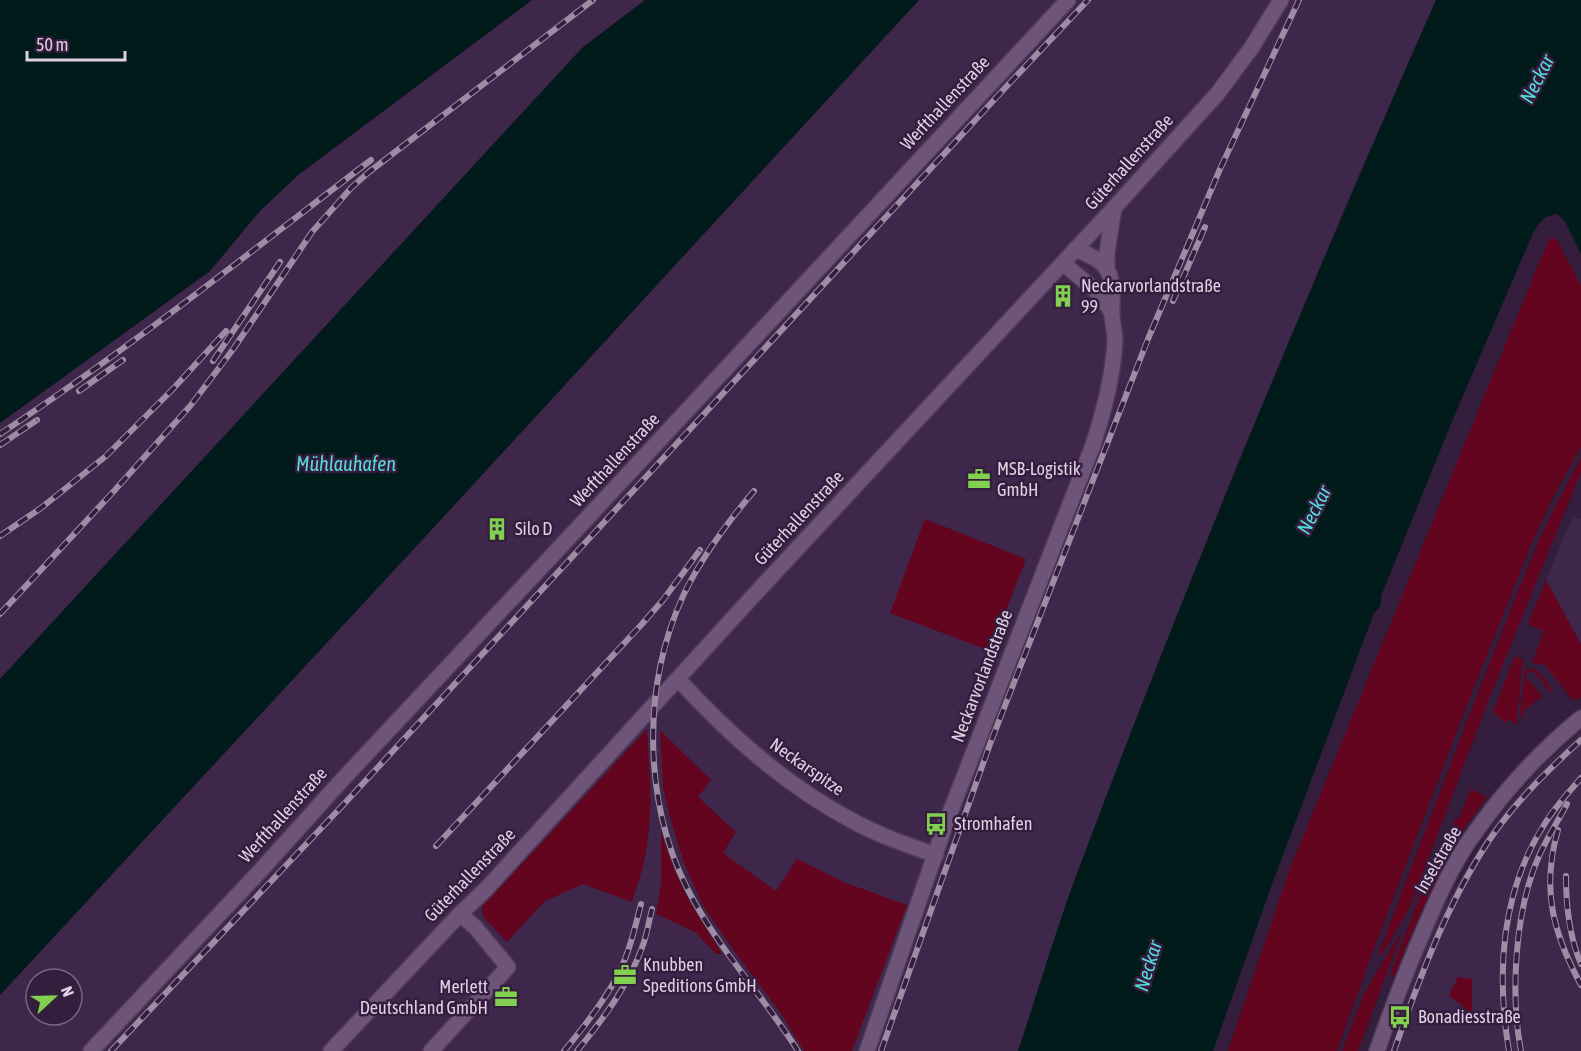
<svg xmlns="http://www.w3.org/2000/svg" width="1581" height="1051" viewBox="0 0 1581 1051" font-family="'Asap Condensed',sans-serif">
	<rect width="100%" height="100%" fill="#341d3d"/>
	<g fill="#3f264b" fill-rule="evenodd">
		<path d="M532,0H645L582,48L0,679V423L210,271L259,212L298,175Z"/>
		<path d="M919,0H1436L1357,179L1234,471L1073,885L1018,1051H0V995L423,539ZM36,979H72V1015H36Z"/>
		<path d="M1573,516L1581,519V644L1546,580Z"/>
		<path d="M1581,731V1051H1388L1424,949L1442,909L1485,838L1504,810L1542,767Z"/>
	</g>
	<g fill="#63051e">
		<path d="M1552,237L1557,240L1581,286V447L1552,499L1533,540L1471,695L1376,943L1337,1051H1228L1290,868L1548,241Z"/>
		<path d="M1581,458V472L1489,699L1414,897L1404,918L1382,954L1378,955L1464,728L1519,588L1541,535L1557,503Z"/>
		<path d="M925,519L1026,559L990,651L890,613Z"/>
		<path d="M1546,580L1581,644V697L1573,701L1545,665L1532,663L1544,631L1528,624Z"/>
		<path d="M1515,656L1523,660L1516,725L1509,719L1506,723L1493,712Z"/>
		<path d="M1525,669H1536L1553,690L1551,692L1532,670L1525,676L1542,696L1522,712L1523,715L1519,719Z"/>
		<path d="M647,729C650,775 654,821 643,866C640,878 636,890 632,902L583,884L545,901L507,942L483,917L482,907Z"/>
		<path d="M660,730L711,780L698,797L736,832L723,853L776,891L797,859L846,883L907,905L852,1051H804L782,1015L737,955L703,906L684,863L671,821L663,787Z"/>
		<path d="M1471,789L1487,797L1458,837L1455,838L1450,833L1455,818L1459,819Z"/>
		<path d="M661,832L674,869L688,899L722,954H716L695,932L656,914L661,884Z"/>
		<path d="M1445,844L1451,850L1452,855C1427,892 1411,935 1394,977L1390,975L1438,847L1441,845Z"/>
		<path d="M1400,934L1401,935L1358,1051H1342L1364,993Z"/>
		<path d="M1458,977L1472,979V1014L1449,995Z"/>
	</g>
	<g fill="#011a1a">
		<path d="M0,0H532L298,175L259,212L210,271L0,423Z"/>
		<path d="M645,0H919L423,539L0,995V679L582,48Z"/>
		<path d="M1436,0H1581V254L1565,221L1557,214C1544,215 1539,223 1533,233L1453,419L1381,596C1382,602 1380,609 1374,613L1271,887L1213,1051H1018C1037,995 1053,939 1073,884C1185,585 1308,291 1436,0Z"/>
	</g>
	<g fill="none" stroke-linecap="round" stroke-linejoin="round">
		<g stroke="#4e3a56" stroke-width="18">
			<g id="street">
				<path d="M1063,263L1097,292L1111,311"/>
				<path d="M1107,269V252L1114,208"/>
				<path d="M678,679C728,734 785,785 851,820C878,835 907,845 936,855"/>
				<path d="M91,1051L261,870L342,780L577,529L1068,0"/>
				<path d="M331,1051L460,914L487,888L754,595L1114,208L1218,93L1252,47L1281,0"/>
				<path d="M431,1051L508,967L475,927L460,914"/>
				<path d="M867,1051L946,823L1093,445C1104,410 1113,377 1115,341C1115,330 1111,319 1112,309C1112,296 1114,280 1106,268C1099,258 1086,254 1075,249"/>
			</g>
		</g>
		<g stroke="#4e3a56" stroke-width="18">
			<path id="secondary" d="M1377,1051C1391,1011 1406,971 1423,932C1435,904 1447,876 1463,850C1469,840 1477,830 1484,820C1513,781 1543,749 1581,718"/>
		</g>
		<use href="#street" stroke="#6d5478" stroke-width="15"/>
		<use href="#secondary" stroke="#6d5478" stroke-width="15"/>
		<g stroke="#9e8ca5" stroke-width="6">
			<g id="rail">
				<path d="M1173,301L1205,227"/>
				<path d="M213,361L280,262"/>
				<path d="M79,391L123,360"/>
				<path d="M0,434C129,349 249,253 371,160"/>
				<path d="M0,445L37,420"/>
				<path d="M754,491C726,524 701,558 683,596C640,691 643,812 695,903C724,955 766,1000 798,1051"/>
				<path d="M0,536L41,508L106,456L172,390L226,331"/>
				<path d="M0,614L114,491L191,405L234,348L312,232L352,187L369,172L593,0"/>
				<path d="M1558,830C1541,889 1553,933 1581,985"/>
				<path d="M436,846L642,624L663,600L700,550"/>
				<path d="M1566,876C1566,907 1569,936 1581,964"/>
				<path d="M111,1051L344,804L1005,88L1088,0"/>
				<path d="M564,1051C584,1027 603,1003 618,975C629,953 635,928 641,904"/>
				<path d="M577,1051C603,1019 629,985 643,945C647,934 649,921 652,909"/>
				<path d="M881,1051L990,744L1148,339L1220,169L1299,0"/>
				<path d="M1394,1051C1419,979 1446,906 1488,842C1513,804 1548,770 1581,740"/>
				<path d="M1509,1051C1496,974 1501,892 1544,825C1554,808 1568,793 1581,778"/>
				<path d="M1521,1051C1510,994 1515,910 1539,856C1547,838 1558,821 1567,804"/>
			</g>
		</g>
		<use href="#rail" stroke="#341d3d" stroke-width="4" stroke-dasharray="11" stroke-linecap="butt"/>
	</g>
	<defs>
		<g id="building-bare" transform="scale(1.8)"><path d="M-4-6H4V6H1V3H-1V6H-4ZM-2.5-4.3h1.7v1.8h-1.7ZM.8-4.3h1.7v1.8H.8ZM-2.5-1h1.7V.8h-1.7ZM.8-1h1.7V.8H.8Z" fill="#82d04f" stroke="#341d3d" stroke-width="2.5" paint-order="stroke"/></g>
		<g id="office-bare" transform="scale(1.8)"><path d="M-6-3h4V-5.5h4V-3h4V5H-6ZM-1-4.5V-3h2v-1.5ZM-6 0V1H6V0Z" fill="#82d04f" stroke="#341d3d" stroke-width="2.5" paint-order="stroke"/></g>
		<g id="bus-bare" transform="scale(1.8)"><path d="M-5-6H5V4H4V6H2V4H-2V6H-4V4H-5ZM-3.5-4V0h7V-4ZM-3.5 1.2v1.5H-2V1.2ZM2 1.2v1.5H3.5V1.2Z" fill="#82d04f" stroke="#341d3d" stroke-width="2.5" paint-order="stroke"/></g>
	</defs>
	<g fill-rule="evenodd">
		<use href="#building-bare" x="1063" y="296"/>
		<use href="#office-bare" x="979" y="479"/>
		<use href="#building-bare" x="497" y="529"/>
		<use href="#bus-bare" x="936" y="824"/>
		<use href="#office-bare" x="625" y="975"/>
		<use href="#office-bare" x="506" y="997"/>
		<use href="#bus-bare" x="1400" y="1017"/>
	</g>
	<g text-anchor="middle" stroke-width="5" stroke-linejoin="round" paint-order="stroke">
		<g font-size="18" fill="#dfd1e5" stroke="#341d3d">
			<text transform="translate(945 103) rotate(-47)" y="6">Werfthallenstraße</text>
			<text transform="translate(1129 162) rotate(-48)" y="6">Güterhallenstraße</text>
			<text transform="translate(615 460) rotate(-47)" y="6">Werfthallenstraße</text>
			<text transform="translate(799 518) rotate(-47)" y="6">Güterhallenstraße</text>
			<text transform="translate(982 676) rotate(-69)" y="6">Neckarvorlandstraße</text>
			<text transform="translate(807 767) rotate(35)" y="6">Neckarspitze</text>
			<text transform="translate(283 815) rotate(-48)" y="6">Werfthallenstraße</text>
			<text transform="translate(1438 860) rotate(-60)" y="6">Inselstraße</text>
			<text transform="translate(470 875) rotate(-46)" y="6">Güterhallenstraße</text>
		</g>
		<g font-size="18" fill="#dfd1e5" stroke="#341d3d" text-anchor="start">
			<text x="1081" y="292">Neckarvorlandstraße<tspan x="1081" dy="21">99</tspan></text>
			<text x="997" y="475">MSB-Logistik<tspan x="997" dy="21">GmbH</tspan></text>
			<text x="515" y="535">Silo D</text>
			<text x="954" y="830">Stromhafen</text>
			<text x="643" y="971">Knubben<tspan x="643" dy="21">Speditions GmbH</tspan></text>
			<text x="488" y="993" text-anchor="end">Merlett<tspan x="488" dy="21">Deutschland GmbH</tspan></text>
			<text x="1418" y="1023">Bonadiesstraße</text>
		</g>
		<g font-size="20" font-style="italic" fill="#55dbda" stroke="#341d3d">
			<text transform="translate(1537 79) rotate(-63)" y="7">Neckar</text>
			<text x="346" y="471">Mühlauhafen</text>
			<text transform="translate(1314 510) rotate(-63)" y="7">Neckar</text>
			<text transform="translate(1148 966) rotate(-73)" y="7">Neckar</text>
		</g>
	</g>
	<g transform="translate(54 997) rotate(68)"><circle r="28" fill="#341d3d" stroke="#786580" stroke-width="1.5"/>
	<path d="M0-4.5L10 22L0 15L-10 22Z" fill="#82d04f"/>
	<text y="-9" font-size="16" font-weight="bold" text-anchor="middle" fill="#dfd1e5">N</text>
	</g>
	<path d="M27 51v9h98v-9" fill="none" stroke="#dfd1e5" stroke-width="3"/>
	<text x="36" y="51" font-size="18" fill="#dfd1e5" stroke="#341d3d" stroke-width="4.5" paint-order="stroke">50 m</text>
</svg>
